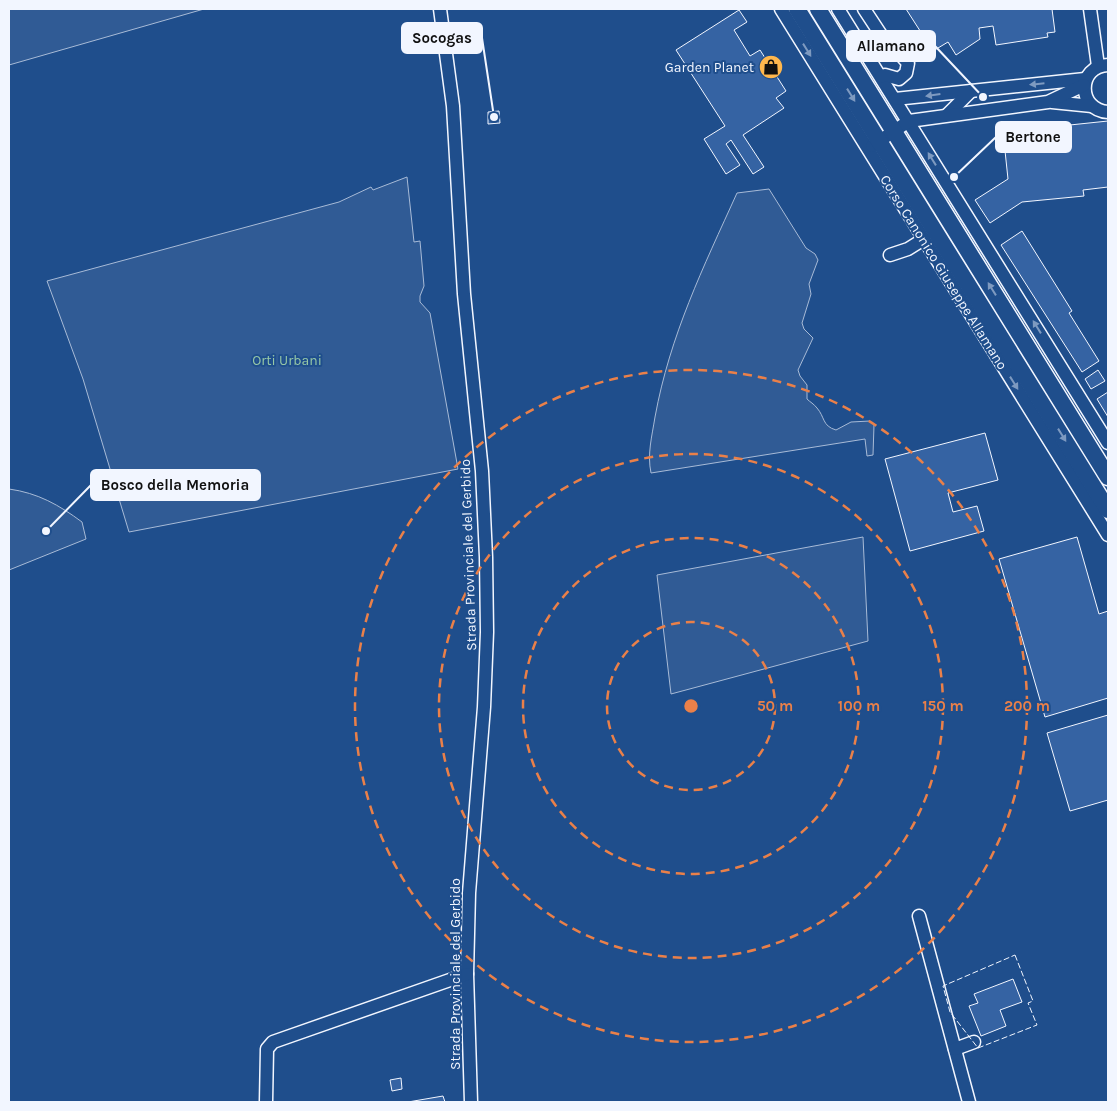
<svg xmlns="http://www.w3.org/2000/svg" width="1117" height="1111" viewBox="0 0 1117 1111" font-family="Karla,sans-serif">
	<rect width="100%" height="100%" fill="#1f4e8c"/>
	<g fill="#305b95" stroke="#a8bbd7">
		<path d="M9,9H204L9,65Z"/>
		<path d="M407,177L414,242L420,241L424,286L420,296V302L430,313L458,469L129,532L83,379L47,281L339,202L371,187L373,190Z"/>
		<path d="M769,189L806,248L815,254L818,260L809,284L811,294L802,323L804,329L813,338L798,370L800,376L807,385V399C810,402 814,404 817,408C825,417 822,426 836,430L851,422L870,421L874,425L873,455L867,456L865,439L651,473C647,454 652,436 655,417C670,335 703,268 737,193Z"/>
		<path d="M9,489C38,493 59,505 82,522L86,539L9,570Z"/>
		<path d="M863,537L868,641L671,694L657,575Z"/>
	</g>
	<g fill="#3563a3" stroke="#f2f6ff">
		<path d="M906,9H1052L1055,32L1047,33L1048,37L996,45L993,26L979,28L980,39L956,55L948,42L933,51Z"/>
		<path d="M739,10L747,22L734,30L750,56L760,50L786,91L776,98L784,108L743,135L764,167L753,174L731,140L726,144L740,165L726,174L704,139L725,126L676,50Z"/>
		<path d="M499,111L500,123L488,124V112Z"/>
		<path d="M1108,121V187L1083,190L1084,196L1022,202L990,223L975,200L1008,179L1003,132Z"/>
		<path d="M1022,231L1072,311L1069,313L1099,361L1082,372L1001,245Z"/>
		<path d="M1098,370L1105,381L1091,389L1085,379Z"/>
		<path d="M1108,392V417L1097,399Z"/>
		<path d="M985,433L998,480L948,493L953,512L977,506L984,531L910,551L885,459Z"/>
		<path d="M1077,537L1099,614L1108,611V698L1045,717L999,559Z"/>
		<path d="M1108,715V800L1070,811L1047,733Z"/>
		<path d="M1013,979L1022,1002L1000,1010L1006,1026L981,1036L969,1006L978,1003L974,994Z"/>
		<path d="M401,1078L402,1089L392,1091L390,1080Z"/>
		<path d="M443,1096L445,1102H408Z"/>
	</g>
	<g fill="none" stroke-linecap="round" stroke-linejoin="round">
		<g stroke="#f2f6ff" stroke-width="15">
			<g id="minor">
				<path d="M440,9L453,106L464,294L482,471L486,557L487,632L484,707L469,893L467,974L471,1102"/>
				<path d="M781,9L1108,535"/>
				<path d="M838,9L1108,443"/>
				<path d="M864,9L891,50L901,55L908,63L906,73L899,79L885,75L881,77"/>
				<path d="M1090,9L1098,66"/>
				<path d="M1108,65C1077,66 1077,110 1108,112"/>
				<path d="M895,99L1085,79"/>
				<path d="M1052,102L1092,106"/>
				<path d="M947,115L971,91"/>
				<path d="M872,146L909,121L1048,102L1084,85"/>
				<path d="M890,255L908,249L924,239"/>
				<path d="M919,916L969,1102"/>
				<path d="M955,1049L974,1042"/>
				<path d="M266,1102L267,1049L273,1042L467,974"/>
			</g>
		</g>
		<g stroke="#f2f6ff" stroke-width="19">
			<g id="major">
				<path d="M797,9L1108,510"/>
				<path d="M818,9L1108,477"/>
			</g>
		</g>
		<use href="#minor" stroke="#1f4e8c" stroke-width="12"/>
		<use href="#major" stroke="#1f4e8c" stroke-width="16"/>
		<path stroke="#f2f6ff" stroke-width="1" stroke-dasharray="6 2.5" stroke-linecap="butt" d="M1015,955L1033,1001L1028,1003L1037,1025L978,1048L950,1012L943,986Z"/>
	</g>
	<defs><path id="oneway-solid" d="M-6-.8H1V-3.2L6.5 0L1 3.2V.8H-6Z" transform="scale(1.25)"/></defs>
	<g fill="#7e9ac0">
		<use href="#oneway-solid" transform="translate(807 50) rotate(58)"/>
		<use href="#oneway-solid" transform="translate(1037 84) rotate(174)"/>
		<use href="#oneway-solid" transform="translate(851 95) rotate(58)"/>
		<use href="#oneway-solid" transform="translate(933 95) rotate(172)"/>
		<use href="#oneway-solid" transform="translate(932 159) rotate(-122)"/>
		<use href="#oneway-solid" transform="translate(992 289) rotate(-122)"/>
		<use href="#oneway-solid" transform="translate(1037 327) rotate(-122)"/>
		<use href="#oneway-solid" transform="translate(1014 383) rotate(58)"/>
		<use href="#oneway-solid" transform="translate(1062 435) rotate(58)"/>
	</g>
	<g fill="none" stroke="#ea8049" stroke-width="2.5" stroke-dasharray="9 6">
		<circle cx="691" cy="706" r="84"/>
		<circle cx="691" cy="706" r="168"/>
		<circle cx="691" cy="706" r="252"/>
		<circle cx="691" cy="706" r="336"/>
	</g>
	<defs>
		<g id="shop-disc" transform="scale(1.25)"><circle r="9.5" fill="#ffb74d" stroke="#1f4e8c"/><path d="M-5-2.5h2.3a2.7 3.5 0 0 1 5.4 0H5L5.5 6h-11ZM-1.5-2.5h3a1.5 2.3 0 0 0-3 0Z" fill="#111"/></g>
	</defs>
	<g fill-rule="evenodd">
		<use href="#shop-disc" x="771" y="67"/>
	</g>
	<g text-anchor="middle" stroke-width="4" stroke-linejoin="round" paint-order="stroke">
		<g font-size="14" fill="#f2f6ff" stroke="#1f4e8c" text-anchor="end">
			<text x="754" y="72">Garden Planet</text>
		</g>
		<g font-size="14" fill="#f2f6ff" stroke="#1f4e8c">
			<text transform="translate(944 272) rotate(58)" y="5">Corso Canonico Giuseppe Allamano</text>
			<text transform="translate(468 555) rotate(-92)" y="5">Strada Provinciale del Gerbido</text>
			<text transform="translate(455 974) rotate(-90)" y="5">Strada Provinciale del Gerbido</text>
		</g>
		<g font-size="14" fill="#97c8a6" stroke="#1f4e8c">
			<text x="287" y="365">Orti Urbani</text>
		</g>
	</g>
	<circle cx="691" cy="706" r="8" fill="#ea8049" stroke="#1f4e8c" stroke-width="2.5"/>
	<g font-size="15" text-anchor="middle" font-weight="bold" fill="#ea8049" stroke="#1f4e8c" stroke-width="4" stroke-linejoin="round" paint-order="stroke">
		<text x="775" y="711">50 m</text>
		<text x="859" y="711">100 m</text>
		<text x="943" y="711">150 m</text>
		<text x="1027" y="711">200 m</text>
	</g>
	<path fill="none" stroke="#f2f6ff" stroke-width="2" d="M494 117L482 38M983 97L935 46M954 177L996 137M46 531L91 485"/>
	<g fill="#f2f6ff" stroke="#1f4e8c" stroke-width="2">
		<circle cx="494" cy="117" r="5"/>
		<circle cx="983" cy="97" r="5"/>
		<circle cx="954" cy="177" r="5"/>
		<circle cx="46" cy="531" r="5"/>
	</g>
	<g fill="#f2f6ff" stroke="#f2f6ff" stroke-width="2">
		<rect x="402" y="23" width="80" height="30" rx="5"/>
		<rect x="847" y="31" width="88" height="30" rx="5"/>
		<rect x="996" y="122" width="75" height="30" rx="5"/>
		<rect x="91" y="470" width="169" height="30" rx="5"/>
	</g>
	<g font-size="15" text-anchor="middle" font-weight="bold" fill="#111">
		<text x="442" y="43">Socogas</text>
		<text x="891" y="51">Allamano</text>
		<text x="1033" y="142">Bertone</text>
		<text x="175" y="490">Bosco della Memoria</text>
	</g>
	<rect width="1117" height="1111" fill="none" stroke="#f2f6ff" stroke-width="20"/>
</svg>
